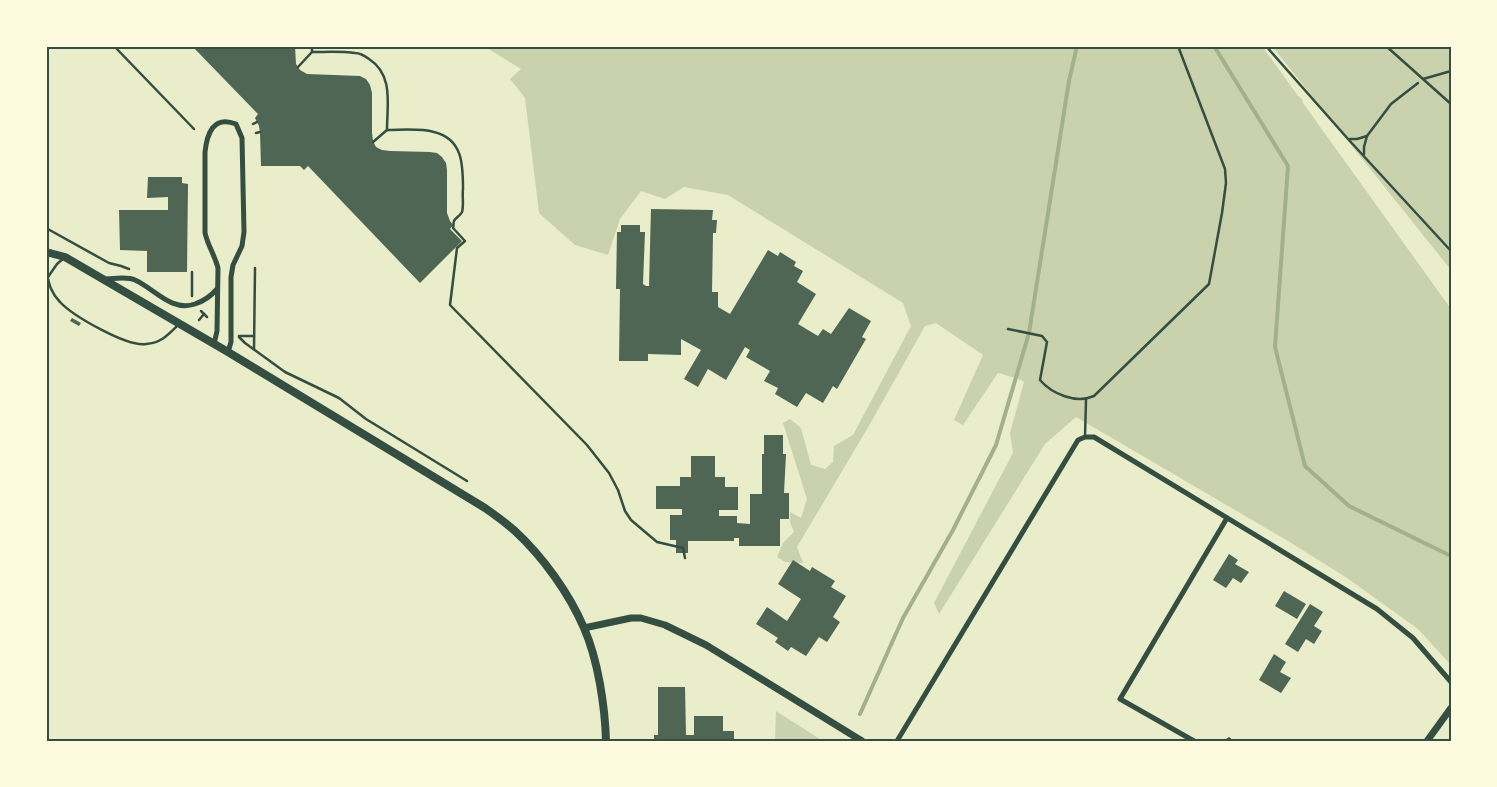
<svg xmlns="http://www.w3.org/2000/svg" width="1497" height="787" viewBox="0 0 1497 787" font-family="'PT Sans Narrow',sans-serif">
	<rect width="100%" height="100%" fill="#e9edc9"/>
	<g fill="#cad2ad">
		<path d="M484,46H1262L1298,96L1302,99L1303,103L1451,309V665L1418,629L1347,578L1288,541L1076,417L1045,444L939,614L934,603L1013,453L1010,433L1024,382L1019,379L998,373L963,425L954,420L983,355L936,323L925,326L870,424L797,547L803,563L785,562L777,557L783,543L794,532L790,522V512L801,518L807,499L783,423L790,419L801,428L811,465L825,469L833,462L834,446L853,435L911,326L903,303L728,195L684,187L665,199L641,191L620,219L608,255L575,245L539,213L525,98L510,79L521,69Z"/>
		<path d="M1272,46H1451V270Z"/>
		<path d="M776,711L823,741H775Z"/>
	</g>
	<g fill="none" stroke-linecap="round" stroke-linejoin="round">
		<g stroke="#a3b18a" stroke-width="4">
			<path d="M1214,46L1288,166L1275,347L1305,466L1349,506L1451,556"/>
			<path d="M860,714L903,618L953,530L996,445L1029,333L1069,81L1077,46"/>
		</g>
	</g>
	<g fill="#4f6655">
		<path d="M192,46H295L296,64L300,70L307,74L360,76L366,79L370,85L372,93V133L373,141L376,147L382,150L390,151L430,152L437,153L442,157L446,163L447,170V213L450,221L453,225L450,229L462,241L420,283L308,166L304,170L300,166H261L260,132L259,126L255,118L258,114Z"/>
		<path d="M148,177H182V183L188,184L187,272H147V251L120,250L119,210H168V197L147,198Z"/>
		<path d="M651,209L713,210L712,220H717L716,233H713L712,292H718V307L730,314L768,250L778,256L780,252L796,262L794,266L803,271L797,282L816,294L798,324L818,336L823,329L831,334L849,308L871,321L862,337L866,339L837,389L833,386L823,403L806,393L797,407L775,394L778,388L764,381L770,371L746,357L750,350L745,347L726,380L708,369L698,387L684,379L701,350L681,339V355L648,354V361H619L620,289H616L617,232H621V225H640V232H645L643,284L646,286H649Z"/>
		<path d="M72,318L81,323L79,326L70,321Z"/>
		<path d="M764,435H783V454H786L784,493H789V519H780V546H739V538H734V541H688V553H676V540H670V515H682V509H656V486H680V477H691V456H715V477H725V487H738V510H719V516H737V523L750,524V494H762V454H764Z"/>
		<path d="M1229,554L1238,560L1235,564L1249,572L1241,583L1233,578L1226,588L1213,580Z"/>
		<path d="M793,560L810,571L812,567L835,581L831,587L846,596L833,617L840,622L827,642L819,637L806,656L791,647L788,651L775,642L778,638L756,624L767,607L787,621L801,599L778,584Z"/>
		<path d="M1284,591L1306,604L1297,619L1275,606Z"/>
		<path d="M1310,604L1323,612L1314,626L1322,631L1314,644L1306,639L1298,652L1285,644Z"/>
		<path d="M1274,654L1286,662L1280,672L1291,678L1281,693L1259,680Z"/>
		<path d="M658,687H685L686,735H694V716H723V731H734V741H654V735H658Z"/>
	</g>
	<g fill="none" stroke-linecap="round" stroke-linejoin="round">
		<g stroke="#344e41" stroke-width="2.5">
			<path d="M114,46L194,129"/>
			<path d="M1266,46L1348,139L1451,251"/>
			<path d="M312,52V46"/>
			<path d="M298,67L312,52C326,52 342,51 355,53C360,53 365,56 369,59C394,75 387,105 387,130"/>
			<path d="M253,124L257,122"/>
			<path d="M256,133L260,132"/>
			<path d="M1350,139H1357L1367,136L1391,104L1418,83"/>
			<path d="M373,142L387,130C402,130 419,128 434,132C463,139 463,165 463,189C462,196 464,206 462,212C460,216 455,218 454,221C453,223 454,226 453,228L465,241L457,248L450,305L587,445L609,473L618,490L625,511L631,520L657,542L683,548L685,558"/>
			<path d="M1364,154V147L1367,136"/>
			<path d="M46,228L109,263L121,266L129,269"/>
			<path d="M192,272V296"/>
			<path d="M201,311L207,317"/>
			<path d="M199,320L204,314"/>
			<path d="M239,336H254"/>
			<path d="M239,337L245,343L285,372L339,398L366,419L467,481"/>
			<path d="M254,349L255,268"/>
		</g>
		<g stroke="#344e41" stroke-width="2.5">
			<path d="M1386,46L1451,104"/>
			<path d="M1423,79L1451,71"/>
			<path d="M46,270C49,283 50,292 60,302C73,316 127,347 146,344C161,343 168,335 178,325"/>
			<path d="M48,277L57,264L64,258"/>
			<path d="M1008,329L1042,336L1047,342L1040,380C1052,394 1076,404 1094,396L1209,284L1222,213L1226,183L1225,169L1178,46"/>
			<path d="M1085,437L1086,400"/>
		</g>
		<g stroke="#344e41" stroke-width="5">
			<path d="M104,279C113,279 127,276 135,280C155,289 171,312 195,304C204,301 211,296 217,289"/>
			<path d="M214,344L217,331L218,268C215,256 208,246 205,233V152C207,134 213,115 236,124L242,138L244,232L242,246L233,265L231,277V342L228,352"/>
			<path d="M897,741L1078,440L1085,437H1094L1377,609L1413,638L1451,682"/>
			<path d="M1194,741L1120,699L1227,518"/>
			<path d="M1228,741L1229,740"/>
		</g>
		<g stroke="#344e41" stroke-width="7">
			<path d="M584,628L631,618H641L665,625L706,645L862,741"/>
			<path d="M1427,741L1451,708"/>
		</g>
		<path stroke="#344e41" stroke-width="8" d="M46,252L65,257L228,352L485,508C495,515 506,523 515,531C543,557 569,593 584,628C598,660 605,706 606,741"/>
	</g>
	<rect width="1497" height="787" fill="none" stroke="#fefae0" stroke-width="95"/>
	<rect x="48" y="48" width="1402" height="692" fill="none" stroke="#344e41" stroke-width="2"/>
</svg>
